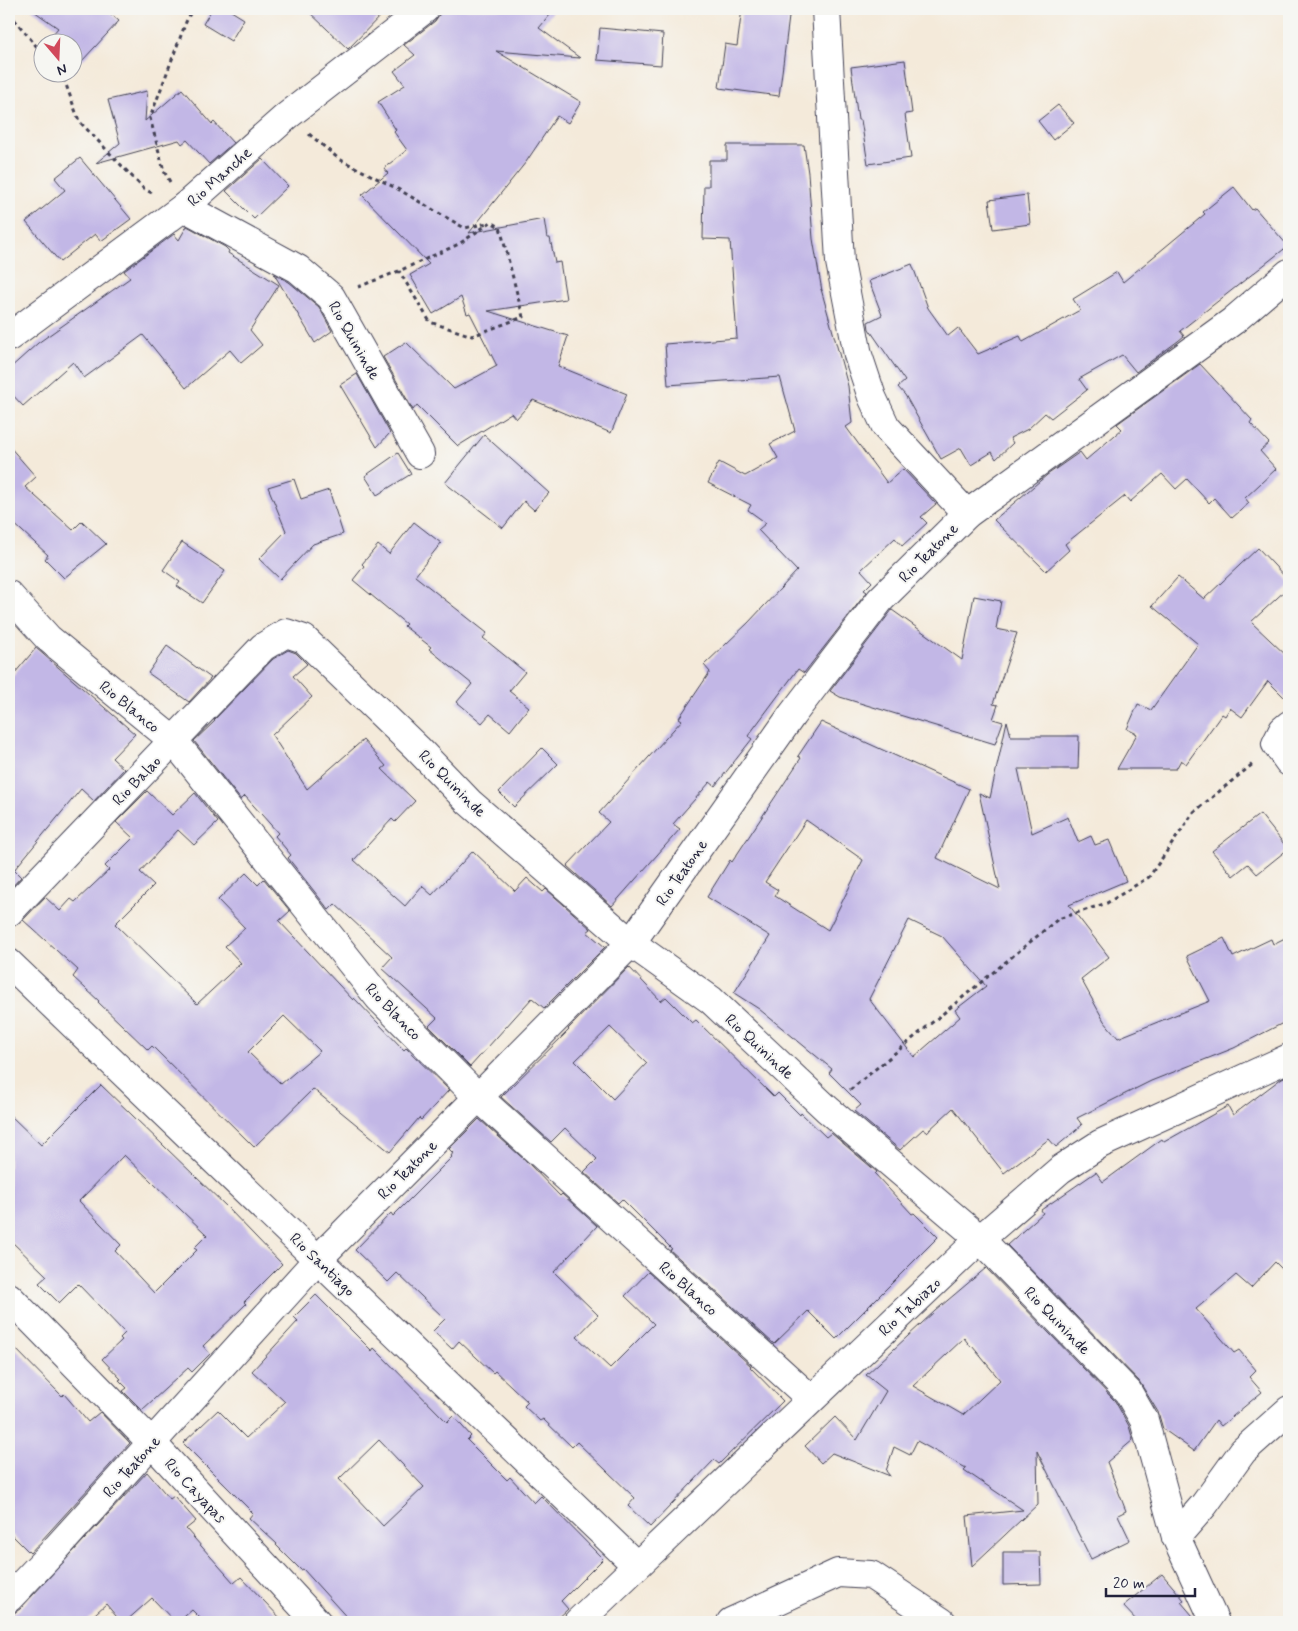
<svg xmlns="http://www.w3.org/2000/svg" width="1298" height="1631" viewBox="0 0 1298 1631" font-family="Mynerve,sans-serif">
	<rect width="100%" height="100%" fill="#f6f6f2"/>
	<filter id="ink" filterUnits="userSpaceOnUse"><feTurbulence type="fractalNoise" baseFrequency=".02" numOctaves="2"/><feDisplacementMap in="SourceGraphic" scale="10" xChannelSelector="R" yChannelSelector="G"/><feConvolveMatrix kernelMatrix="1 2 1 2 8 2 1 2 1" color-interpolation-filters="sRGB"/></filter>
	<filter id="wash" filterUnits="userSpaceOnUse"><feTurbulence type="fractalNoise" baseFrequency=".0096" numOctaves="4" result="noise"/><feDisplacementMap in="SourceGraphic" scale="20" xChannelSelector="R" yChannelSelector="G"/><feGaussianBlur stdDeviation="1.12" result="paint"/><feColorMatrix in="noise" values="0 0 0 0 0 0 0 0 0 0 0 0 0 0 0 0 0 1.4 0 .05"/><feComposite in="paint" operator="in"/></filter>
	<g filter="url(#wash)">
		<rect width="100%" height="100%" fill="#f4eada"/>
		<g id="blocks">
			<g fill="#c2b7e6" fill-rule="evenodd">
				<path d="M31,9H105L119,21L82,61L72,52V42H62L53,34L58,28Z"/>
				<path d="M212,9H228L244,19L231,41L203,24Z"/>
				<path d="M306,9H387L348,49Z"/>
				<path d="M440,9H555L539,28L580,58L496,51L581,102L568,123L557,116L526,162L469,233L544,219L547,238H550L555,263L560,262L566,299L488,311L568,336L558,366L627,394L611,433L533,400L516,419L511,413L458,446L417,405L413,410L383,357L406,342L454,389L497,366L470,313L467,314L461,297L433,314L410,275L429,264L362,195L388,173L384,168L407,150L394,132L396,130L378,102L405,85L394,71L415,55L404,45L435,21L439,15Z"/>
				<path d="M742,9H790L779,96L719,88L725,44L737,46Z"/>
				<path d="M600,28L663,34L661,65L597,60Z"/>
				<path d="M905,60L912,113L905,114L911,158L868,164L861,120H858L851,67Z"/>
				<path d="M182,89L212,124L214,122L233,143L209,164L187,140L182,144L179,140L96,163L120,143L108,100L147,91L145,121Z"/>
				<path d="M1058,105L1074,123L1053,140L1038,121Z"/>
				<path d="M727,145H804L808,173L813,239L822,291L821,289L848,386L852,423L846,427L887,483L903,469L936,504L921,517L927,523L902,546L895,538L861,570L872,582L864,590L867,592L804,673L798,669L748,736L752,739L715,786L710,782L673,824L680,829L612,906L567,866L609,822L599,813L682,720L679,718L710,672L704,665L748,623L797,571L758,530L766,523L748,510L751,505L708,483L719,462L745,476L778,458L770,444L795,431L780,377L668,385L665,344L737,338L730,240L703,239L704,186H709V160H727Z"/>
				<path d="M80,158L131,219L101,241L95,234L60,262L26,222L65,190L55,178Z"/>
				<path d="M262,159L288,186L254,219L226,191Z"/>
				<path d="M1234,187L1252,210L1255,208L1288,246L1180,331L1184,336L1178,341L1136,372L1122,355L1079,379L1087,390L1051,418L1045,413L1028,429L1010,438L1013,443L996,459L992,452L971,465L961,448L941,459L905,395L898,387L905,381L869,329L868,322L882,315L869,281L912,264L928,308L948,336L958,328L978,354L1020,336L1023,342L1080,310L1073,299L1117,272L1123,282L1205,214L1203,212Z"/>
				<path d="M1027,195L1030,224L993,229L989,200Z"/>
				<path d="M187,226L225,247L229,251L228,253L279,285L250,330L262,345L241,363L230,350L186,388L143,335L84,378L73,362L23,406L9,391V369L38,343L130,278L124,271L174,234L179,240Z"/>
				<path d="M274,274L289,282L319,307L332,331L315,343Z"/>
				<path d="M1200,364L1252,420L1250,423L1269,443L1260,451L1276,469L1245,498L1249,503L1232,518L1214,498L1209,503L1187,479L1176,489L1162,474L1130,502L1125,496L1065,544L1069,550L1046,571L994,520L1047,475L1080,452L1086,460L1122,429L1117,424Z"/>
				<path d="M357,374L390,433L377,447L340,385Z"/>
				<path d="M484,435L549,493L534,510L524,501L503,528L445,483Z"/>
				<path d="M9,446L36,477L25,487L73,530L82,521L106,544L64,578L45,559L48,555L9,519Z"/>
				<path d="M398,453L411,474L377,495L365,476Z"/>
				<path d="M294,479L301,499L329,490L343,534L313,544L280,579L259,559L286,531L268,487Z"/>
				<path d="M414,522L441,543L415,576L487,633L483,638L525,672L509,691L529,707L510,731L490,714L482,723L457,702L472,684L429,649L431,647L404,626L406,624L353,580L364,566L362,564L378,545L389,554Z"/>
				<path d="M182,542L225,571L202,603L177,586L180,582L163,570Z"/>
				<path d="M1258,548L1289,581V587L1251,622L1289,658V702L1268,681L1242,717L1230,708L1225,716L1222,714L1186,764L1181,760L1176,769H1117L1137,734L1127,729L1138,704L1151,710L1198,644L1152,606L1178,577L1204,599Z"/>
				<path d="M974,596L1001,601L996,629L1017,633L993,704L998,705L993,719L1003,722L995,744L840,697L830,691L892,610L962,660Z"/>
				<path d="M167,646L211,678L189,702L148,673Z"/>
				<path d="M36,648L135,734L112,758L124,769L94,801L81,789L14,870L21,877L9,890V680Z"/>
				<path d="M288,650L296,653L307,664L293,676L312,697L272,735L307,789L363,740L386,766L382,769L415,801L395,822L392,819L354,860L405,906L422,886L432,895L473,851L515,891L527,878L543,892L546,889L591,929L587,932L605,947L544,1008L532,998L470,1067L429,1026L437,1018L382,968L392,957L335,904L329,910L288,858L291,855L275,836L278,833L245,796L241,800L194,741L215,721L214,720L273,659Z"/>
				<path d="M1007,721L1011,736H1079L1078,769H1018L1032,833L1068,817L1078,842L1091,836L1095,845L1109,840L1126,881L1069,905L1109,957L1081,979L1104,1021L1118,1038L1210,1001L1187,956L1224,938L1233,957L1271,939L1273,944L1289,936V1020L1234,1048L1151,1081L1077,1118L1082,1125L1056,1147L1049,1139L1004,1173L953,1108L927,1132L923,1129L900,1150L854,1111L861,1105L829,1073L832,1069L759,1009L734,993L770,936L707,897L730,860L732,862L801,758L798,756L821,722L969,789L937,858L1000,889L979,793L990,798ZM806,820L863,860L828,930L775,896L778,890L765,882ZM909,920L942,936L986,986L955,1010L960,1017L914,1057L869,999Z"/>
				<path d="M542,748L558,764L514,807L499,792Z"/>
				<path d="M147,791L172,815L195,793L218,822L194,845L178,830L140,872L154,885L115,924L197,1004L241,963L225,946L245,928L218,900L246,873L258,885L264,879L290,911L279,921L353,1000L354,998L404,1050L406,1048L449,1090L421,1120L419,1118L390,1152L313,1089L254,1147L152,1046L148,1050L98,1002L99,1001L73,977L78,970L23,920L45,897L60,911L71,899L75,902L109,870L105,866L133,838L116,822ZM284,1016L320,1051L281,1084L248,1052Z"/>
				<path d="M1260,814L1288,849L1257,874L1248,864L1233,876L1212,851Z"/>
				<path d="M629,967L661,1001L666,997L692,1023L696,1020L774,1097L778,1093L800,1115L801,1113L826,1137L831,1133L877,1172L875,1174L912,1214L914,1213L938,1237L836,1339L808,1311L774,1344L670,1250L672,1249L622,1199L618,1203L584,1172L597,1159L565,1128L551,1142L501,1097L569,1030L568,1029ZM610,1027L647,1063L613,1099L575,1061Z"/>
				<path d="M1289,1075V1276L1275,1262L1251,1288L1236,1275L1196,1309L1234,1353L1239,1350L1256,1370L1249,1377L1262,1392L1221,1426L1216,1420L1194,1451L1163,1429L1158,1412L1139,1381L1007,1245L1043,1213L1041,1210L1096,1172L1103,1182L1162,1139L1164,1142L1228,1106L1233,1115L1282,1078Z"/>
				<path d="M101,1085L227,1207L282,1264L244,1302L246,1304L203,1346L210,1354L192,1372L188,1368L142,1410L123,1391L127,1388L119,1380L121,1379L102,1359L122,1340L120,1338L125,1333L78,1284L59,1303L39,1283L47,1276L9,1239V1114L41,1145ZM124,1155L207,1235L194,1248L197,1250L154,1293L115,1251L121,1245L79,1201Z"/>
				<path d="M479,1119L528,1163L560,1196L562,1194L597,1226L554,1272L598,1315L577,1337L610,1368L654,1324L625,1296L648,1272L751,1366L750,1367L783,1401L719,1464L714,1460L650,1527L628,1506L635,1498L577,1442L572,1447L543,1419L540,1421L524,1406L528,1402L495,1371L493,1373L459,1341L452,1349L433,1331L445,1319L397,1273L388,1282L355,1250L391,1213L393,1216L452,1157L451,1156L453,1153L449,1149Z"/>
				<path d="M986,1268L1115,1401L1129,1426L1133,1440L1107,1462L1126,1511L1118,1515L1130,1540L1091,1559L1037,1451L1038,1504L972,1566L967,1516L1023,1510L964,1470L966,1468L917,1441L910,1455L894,1447L886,1471L890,1476L832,1453L821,1463L805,1446L835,1417L857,1440L886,1391L866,1375L935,1311ZM964,1338L971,1347L972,1346L1000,1380L963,1415L913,1386Z"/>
				<path d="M316,1295L372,1351L374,1348L447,1422L453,1416L471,1436L467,1440L507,1480L510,1477L534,1503L541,1496L603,1559L561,1601L568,1609L554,1622H351L303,1569L301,1570L276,1545L277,1544L249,1518L253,1513L183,1443L218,1410L246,1438L285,1402L252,1371L298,1321L294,1317ZM379,1440L424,1487L383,1526L339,1479Z"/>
				<path d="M9,1342L62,1396L64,1394L88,1422L100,1412L130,1443L30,1553L9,1532Z"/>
				<path d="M147,1472L170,1499L174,1496L196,1521L186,1529L234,1583L241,1577L284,1622H204L192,1610L178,1622H175L152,1598L125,1622H121L106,1604L86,1622H9V1613H14L20,1609Z"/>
				<path d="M1003,1552H1040L1041,1584L1003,1585Z"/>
				<path d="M1162,1574L1184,1600L1181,1602L1198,1622H1138L1123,1606Z"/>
			</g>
		</g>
	</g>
	<g filter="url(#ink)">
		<use href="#blocks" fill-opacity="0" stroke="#424053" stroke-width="1"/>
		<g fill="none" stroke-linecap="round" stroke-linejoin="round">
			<g stroke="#424053" stroke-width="30">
				<g id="minor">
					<path d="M826,9L840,262L858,355L872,397L886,427L967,514"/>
					<path d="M184,207L298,269L331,297L420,454"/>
					<path d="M9,337L184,207L287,116L425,9"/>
					<path d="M9,595L48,638L174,741L379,998L478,1097L811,1399"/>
					<path d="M1289,725L1283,730L1276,744L1289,762"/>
					<path d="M9,912L263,647L286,633L304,639L417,748L469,802L631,943L711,1000L827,1109L980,1239L1128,1392L1144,1420L1176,1537L1215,1622"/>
					<path d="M9,963L636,1565"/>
					<path d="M9,1297L152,1443L317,1622"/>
					<path d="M1176,1537L1204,1505L1243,1451L1289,1410"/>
					<path d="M9,1598L51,1554L318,1259L631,943L792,715L880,600L967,514L1233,321L1289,273"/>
					<path d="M578,1622L980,1239L1061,1169L1100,1144L1289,1058"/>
					<path d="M731,1622L838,1573L871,1575L942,1622"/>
				</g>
			</g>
			<g stroke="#424053" stroke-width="3" stroke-dasharray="4 4" stroke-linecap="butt">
				<path d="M9,13L42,53"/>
				<path d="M59,72L64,79L79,121L144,189L154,194"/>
				<path d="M309,134L339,159L396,188L461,226L465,228L488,223"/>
				<path d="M170,182L164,171L150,118L186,22L192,9"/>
				<path d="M358,287L399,271L459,244L491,222L500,227L523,317L472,336L430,322L399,271"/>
				<path d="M850,1090L1058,919L1107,903L1149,877L1194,812L1254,763"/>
			</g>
			<use href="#minor" stroke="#fff" stroke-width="28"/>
		</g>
	</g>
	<g text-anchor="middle" stroke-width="4" stroke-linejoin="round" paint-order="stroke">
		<g font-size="16" fill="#22223b" stroke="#f6f6f2">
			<text transform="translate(219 176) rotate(-42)" y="6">Rio Manche</text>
			<text transform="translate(355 340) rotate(60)" y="6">Rio Quininde</text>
			<text transform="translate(928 552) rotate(-45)" y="6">Rio Teatone</text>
			<text transform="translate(130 706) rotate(39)" y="6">Rio Blanco</text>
			<text transform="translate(136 780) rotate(-46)" y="6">Rio Balao</text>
			<text transform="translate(453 783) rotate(45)" y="6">Rio Quininde</text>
			<text transform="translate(681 872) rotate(-55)" y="6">Rio Teatone</text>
			<text transform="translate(394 1011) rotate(46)" y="6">Rio Blanco</text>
			<text transform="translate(760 1046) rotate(43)" y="6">Rio Quininde</text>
			<text transform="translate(407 1169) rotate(-45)" y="6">Rio Teatone</text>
			<text transform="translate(323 1264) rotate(44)" y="6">Rio Santiago</text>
			<text transform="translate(689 1288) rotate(42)" y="6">Rio Blanco</text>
			<text transform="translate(909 1306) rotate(-43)" y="6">Rio Tabiazo</text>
			<text transform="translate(1058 1320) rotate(46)" y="6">Rio Quininde</text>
			<text transform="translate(131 1466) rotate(-48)" y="6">Rio Teatone</text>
			<text transform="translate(196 1490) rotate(47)" y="6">Rio Cayapas</text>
		</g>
	</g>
	<rect width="1298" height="1631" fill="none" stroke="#f6f6f2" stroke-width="30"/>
	<g transform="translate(58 58) rotate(161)"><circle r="24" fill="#f6f6f2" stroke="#a1a1a9"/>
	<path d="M0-4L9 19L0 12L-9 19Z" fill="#d1495b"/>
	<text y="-8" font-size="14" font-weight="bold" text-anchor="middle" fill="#22223b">N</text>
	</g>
	<path d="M1106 1588v8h89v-8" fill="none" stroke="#22223b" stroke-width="2.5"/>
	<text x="1113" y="1588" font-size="15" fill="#22223b" stroke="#f6f6f2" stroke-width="4" paint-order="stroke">20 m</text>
</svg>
